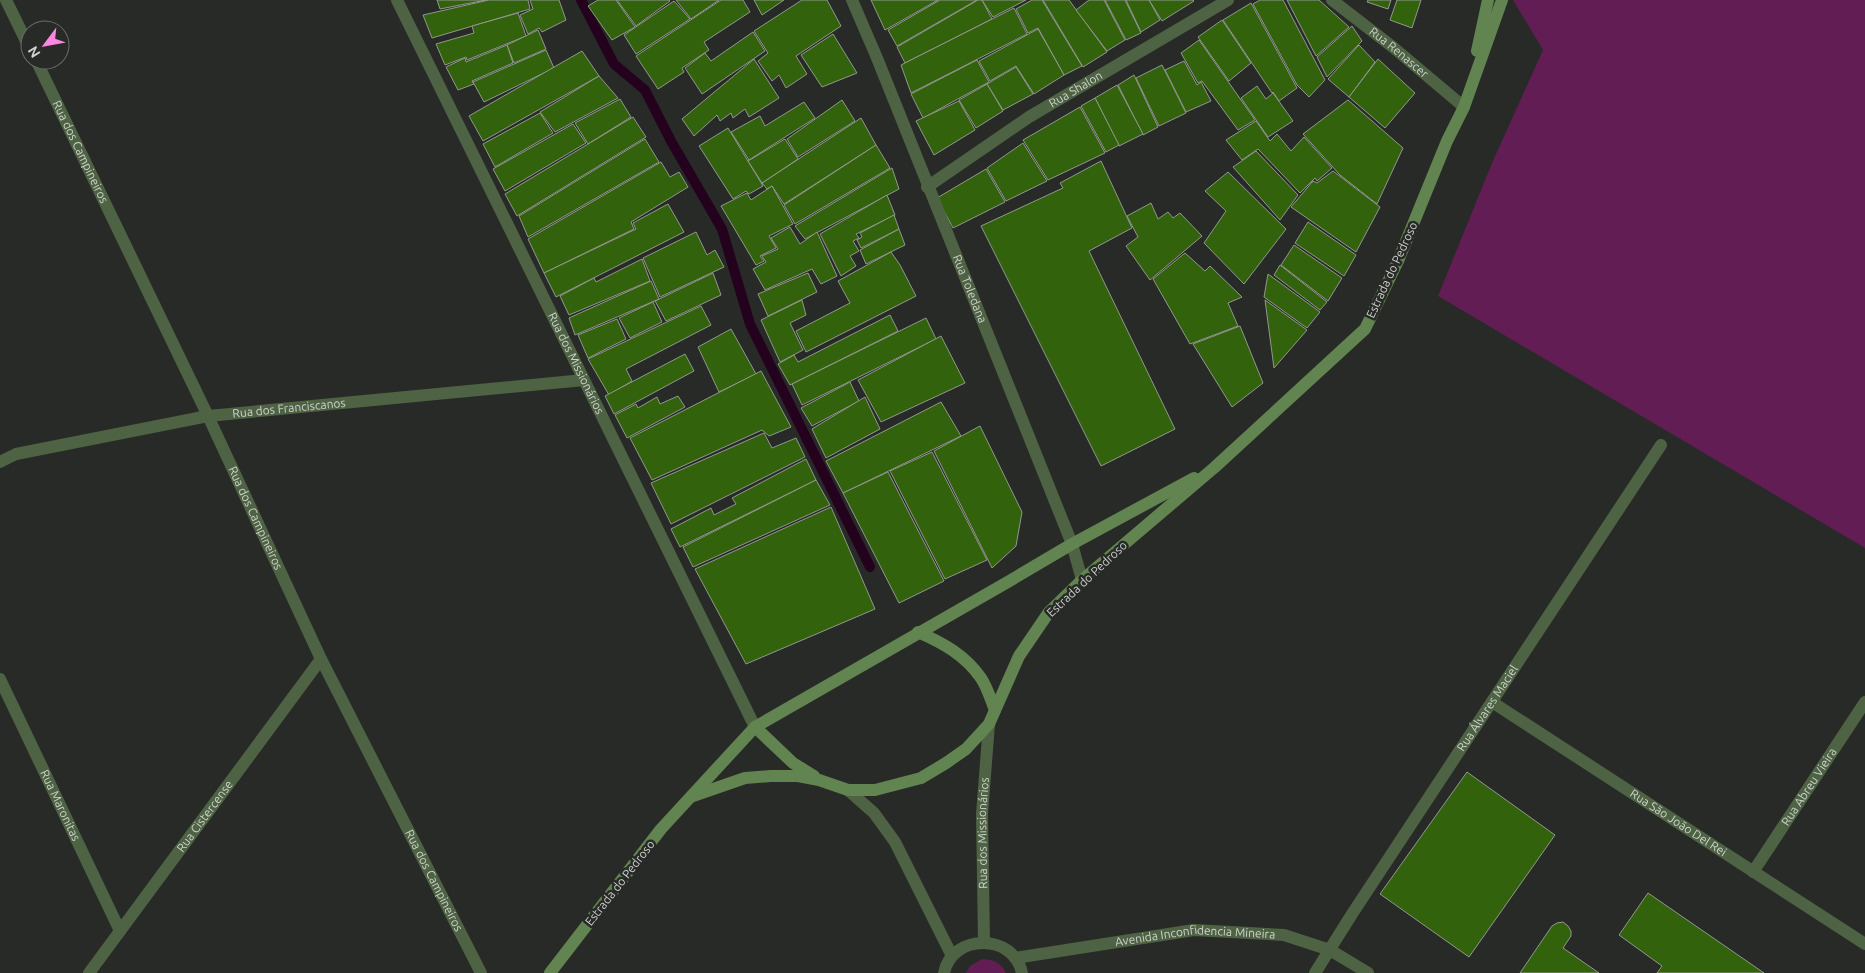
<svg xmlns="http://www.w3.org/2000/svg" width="1865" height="973" viewBox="0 0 1865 973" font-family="Ubuntu,sans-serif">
	<rect width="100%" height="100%" fill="#272a26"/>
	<g fill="#621d54">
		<path d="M1513,0H1865V548L1438,296L1492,163L1543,50Z"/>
		<path d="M982,959C993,959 1001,963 1006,973H966L970,966Z"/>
	</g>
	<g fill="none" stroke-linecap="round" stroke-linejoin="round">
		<path stroke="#24011d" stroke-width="10" d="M581,0L614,64L645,90L671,141L722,229L750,324L870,567"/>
	</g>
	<g fill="#32620b" stroke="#939791">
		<path d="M437,0H486L440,9Z"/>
		<path d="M489,0H528L530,9L432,38L423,15Z"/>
		<path d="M530,0H559L566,20L542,32L539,28L528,34L520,15L533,9Z"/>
		<path d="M598,0H616L635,27L612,40L588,6Z"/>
		<path d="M617,0H669L670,1L636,26Z"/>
		<path d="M676,0H719L691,19Z"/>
		<path d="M721,0H743L750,12L704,42L709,50L682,68L684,72L658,89L636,56Z"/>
		<path d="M754,0H784L762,15Z"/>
		<path d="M802,0H827L841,26L796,56L807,74L786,88L779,75L772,81L758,61L768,53L754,31Z"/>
		<path d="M871,0H938L885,30Z"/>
		<path d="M940,0H977L897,46L888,30Z"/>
		<path d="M978,0H982L992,19L905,63L897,47Z"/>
		<path d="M982,0H1026L993,17Z"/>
		<path d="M1032,0H1042L1082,66L1064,75L1038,28L1028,33L1016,9Z"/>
		<path d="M1043,0H1069L1107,52L1083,67Z"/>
		<path d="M1089,0H1104L1125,40L1107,51L1076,10Z"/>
		<path d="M1105,0H1125L1141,33L1126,40Z"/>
		<path d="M1126,0H1149L1160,20L1141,32Z"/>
		<path d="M1149,0H1193L1194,1L1162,21Z"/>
		<path d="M1260,0H1283L1325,80L1309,97L1297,85L1253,4Z"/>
		<path d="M1287,0H1319L1349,27L1316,56Z"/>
		<path d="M1368,0H1391L1388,9L1367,2Z"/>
		<path d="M1397,0H1421L1412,28L1390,20Z"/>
		<path d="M674,1L690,19L636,54L624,35Z"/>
		<path d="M1251,3L1297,88L1279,101L1273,92L1272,93L1223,20Z"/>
		<path d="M1014,8L1027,34L911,93L901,65Z"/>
		<path d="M518,13L526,36L467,60L466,57L445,65L436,44L474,33L472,26Z"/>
		<path d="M1222,20L1251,63L1229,81L1198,37Z"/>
		<path d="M1352,26L1362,41L1327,77L1317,57Z"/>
		<path d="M1038,29L1064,75L1034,94L1016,66L990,81L979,61Z"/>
		<path d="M538,30L546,49L514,63L507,45Z"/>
		<path d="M753,32L765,51L702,94L685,68L705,53L711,61Z"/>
		<path d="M833,34L857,73L822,87L801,55Z"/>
		<path d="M1199,40L1255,120L1238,130L1202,81L1198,83L1181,53Z"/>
		<path d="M507,45L513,63L472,81L474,84L458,90L446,67L465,58L466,62Z"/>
		<path d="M1359,45L1375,62L1349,97L1328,79Z"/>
		<path d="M546,50L554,68L484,102L473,82Z"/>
		<path d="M582,51L599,76L483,141L469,116Z"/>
		<path d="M754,59L779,98L749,117L745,109L733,118L731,113L720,121L717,115L694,136L682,119Z"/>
		<path d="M1378,59L1415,93L1385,128L1349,97Z"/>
		<path d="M977,60L989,82L923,118L911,94Z"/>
		<path d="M1184,61L1197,85L1201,82L1211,101L1186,112L1165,70Z"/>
		<path d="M1162,65L1186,113L1159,126L1136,78Z"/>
		<path d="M1016,67L1033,94L1003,110L987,84Z"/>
		<path d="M1134,75L1158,127L1143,135L1118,85Z"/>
		<path d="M599,76L618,98L555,132L540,112Z"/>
		<path d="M987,84L1003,111L976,128L959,100Z"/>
		<path d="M1117,85L1143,134L1119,146L1095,98Z"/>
		<path d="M1257,86L1266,99L1273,93L1293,121L1268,137L1241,98Z"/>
		<path d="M1095,98L1119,145L1106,152L1081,106Z"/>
		<path d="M620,99L631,117L588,144L575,123Z"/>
		<path d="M842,100L855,121L798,157L787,139Z"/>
		<path d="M1348,100L1403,148L1377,204L1340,175L1303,134Z"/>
		<path d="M959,101L975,130L934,155L916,121Z"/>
		<path d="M804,102L815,118L749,160L731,132L760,116L765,126Z"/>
		<path d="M1080,107L1105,153L1048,180L1023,140Z"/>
		<path d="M540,113L553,133L495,167L483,144Z"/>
		<path d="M633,117L646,137L517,216L505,194Z"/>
		<path d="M861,118L876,145L784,204L772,186L767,189L762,183Z"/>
		<path d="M1256,121L1270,141L1277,134L1291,151L1304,137L1332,168L1317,181L1315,178L1300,193L1258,149L1242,160L1226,140Z"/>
		<path d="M573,124L586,143L505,191L493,169Z"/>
		<path d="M728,128L763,186L749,194L746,191L733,199L699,146Z"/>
		<path d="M645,139L659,162L528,237L519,216Z"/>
		<path d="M785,139L798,159L762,183L748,161Z"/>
		<path d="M1023,143L1047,181L1006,201L987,168Z"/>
		<path d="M876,145L890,168L795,224L784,205Z"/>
		<path d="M1256,151L1298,195L1280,220L1233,167Z"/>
		<path d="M1101,161L1132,228L1089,251L1175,429L1101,466L981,226L1063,188L1060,183Z"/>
		<path d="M661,162L670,177L679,172L688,187L631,222L634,229L544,273L528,239Z"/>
		<path d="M892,168L899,189L805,239L795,226Z"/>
		<path d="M986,169L1005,202L953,228L937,198Z"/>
		<path d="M1333,171L1380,207L1356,252L1291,207L1313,181L1317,183Z"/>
		<path d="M1228,172L1286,229L1244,284L1204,243L1226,211L1205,191Z"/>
		<path d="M772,186L793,224L769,236L776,248L760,256L764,261L756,265L721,206L747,193L751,200Z"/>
		<path d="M887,195L895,215L856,234L859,238L853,241L859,251L850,256L856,266L841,276L820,234Z"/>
		<path d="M1151,203L1158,219L1168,212L1173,218L1180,213L1202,236L1150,280L1126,246L1138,237L1127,216Z"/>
		<path d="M668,204L684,232L556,297L544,273L636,229L633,223Z"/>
		<path d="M894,215L899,229L861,248L857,240L862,237L860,233Z"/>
		<path d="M1308,222L1356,255L1344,276L1295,243Z"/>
		<path d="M790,227L800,244L817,232L837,276L821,284L812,269L765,290L753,269L766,262L762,256L778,249L771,238Z"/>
		<path d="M899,229L905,245L866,264L860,250Z"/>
		<path d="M696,232L707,255L715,250L724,267L660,297L643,258Z"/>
		<path d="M1294,245L1342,278L1328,301L1281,265Z"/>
		<path d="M891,252L900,265L916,296L806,352L796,331L850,303L838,281Z"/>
		<path d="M1185,253L1205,271L1210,266L1242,297L1228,303L1238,326L1190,344L1153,279Z"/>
		<path d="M642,259L650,281L569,315L560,296L594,278L596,282Z"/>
		<path d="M1280,265L1327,302L1320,310L1274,275Z"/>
		<path d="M713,273L721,295L666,321L655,301Z"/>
		<path d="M808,273L817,292L768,316L758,294Z"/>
		<path d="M1268,274L1320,312L1307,328L1264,297Z"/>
		<path d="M651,281L659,299L575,335L569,318Z"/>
		<path d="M802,300L806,315L790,323L803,350L780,362L761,320Z"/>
		<path d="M1265,300L1307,330L1274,368Z"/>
		<path d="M653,302L662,322L630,338L619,318Z"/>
		<path d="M701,306L711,325L626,369L632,381L609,395L588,359Z"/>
		<path d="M890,315L898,331L790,385L778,364L794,355L798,362Z"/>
		<path d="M926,318L936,339L802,405L792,384Z"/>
		<path d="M617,319L626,339L588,358L578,335Z"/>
		<path d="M1240,326L1263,383L1232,407L1193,344Z"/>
		<path d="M731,329L756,374L719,392L698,347Z"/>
		<path d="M941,336L965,383L881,422L858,380Z"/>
		<path d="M685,354L694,371L614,414L605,396Z"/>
		<path d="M761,371L791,427L769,436L762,430L652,480L630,438Z"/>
		<path d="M850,382L859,401L812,426L801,408Z"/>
		<path d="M678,396L685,407L627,438L615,415L636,404L638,408L657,397L660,404Z"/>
		<path d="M865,397L880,429L826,458L812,429Z"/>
		<path d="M941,402L961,436L843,493L826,461Z"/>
		<path d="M980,426L1022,512L1016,546L992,568L934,451Z"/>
		<path d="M764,433L772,448L796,438L805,457L671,524L651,483Z"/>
		<path d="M932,452L987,560L945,579L890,471Z"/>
		<path d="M806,459L816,480L680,547L671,529L711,508L714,515L736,504L732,498Z"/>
		<path d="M888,472L944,581L899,603L843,493Z"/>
		<path d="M816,480L830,505L693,567L683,547Z"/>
		<path d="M831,507L875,609L746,664L695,569Z"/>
		<path d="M1467,772L1555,835L1469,957L1380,894Z"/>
		<path d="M1648,893L1764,973H1657L1662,966L1619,935Z"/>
		<path d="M1563,922L1568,926L1571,931V936L1563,948L1599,973H1520L1552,926L1557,923Z"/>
	</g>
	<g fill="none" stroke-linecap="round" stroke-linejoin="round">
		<g stroke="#4e6343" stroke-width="12">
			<path d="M6,0L30,49"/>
			<path id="s1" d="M397,0L755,727"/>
			<path id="s2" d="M852,0L877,58L1072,544L1082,580"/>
			<path id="s3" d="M1332,0L1394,48L1464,107"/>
			<path id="s4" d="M36,60L208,416L321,659L481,973"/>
			<path id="s5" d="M927,187L1029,117L1228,0"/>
			<path id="s6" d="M0,462L16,454L208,416L584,380"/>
			<path id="s7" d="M0,679L120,931"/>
			<path id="s8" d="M1492,702L1865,944"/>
			<path d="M848,790L874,813L895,842L952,956"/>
			<path id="s9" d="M1753,872L1865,702"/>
			<path id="s10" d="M984,942L982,814L989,724"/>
			<path id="s11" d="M1015,958L1194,930L1284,935L1330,950L1368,973"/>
			<path id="s12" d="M89,973L321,659"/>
			<path d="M944,973C952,933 1014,933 1022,973"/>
			<path id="s13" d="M1315,973L1352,914L1661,445"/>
		</g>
		<g stroke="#628450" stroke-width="12">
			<path d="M1477,51L1488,0"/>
			<path d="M918,632C943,643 965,655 981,678C987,687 991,700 995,710"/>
			<path d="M755,727L793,763L814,776"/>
			<path d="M693,796L745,778L771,776H798L819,780L848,790H875L921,778L946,763L966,749L989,724L1019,656L1049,612L1082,580L1215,467L1365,329L1398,261L1447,141L1464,107L1502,0"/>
			<path d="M550,973L661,829L755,727L1006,583L1072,544L1194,478"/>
		</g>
	</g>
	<g text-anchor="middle" stroke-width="5" stroke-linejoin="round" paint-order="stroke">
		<g font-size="12" fill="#d0d2cf" stroke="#272a26">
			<text dy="4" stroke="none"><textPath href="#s3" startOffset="85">Rua Renascer</textPath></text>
			<text dy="4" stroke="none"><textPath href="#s5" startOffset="178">Rua Shalon</textPath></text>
			<text dy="4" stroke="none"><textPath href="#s4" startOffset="102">Rua dos Campineiros</textPath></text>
			<text transform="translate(1392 270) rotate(-65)" y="4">Estrada do Pedroso</text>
			<text dy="4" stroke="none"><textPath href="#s2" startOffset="312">Rua Toledana</textPath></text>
			<text dy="4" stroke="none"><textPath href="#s1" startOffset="405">Rua dos Missionários</textPath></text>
			<text dy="4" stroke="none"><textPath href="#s6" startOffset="295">Rua dos Franciscanos</textPath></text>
			<text dy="4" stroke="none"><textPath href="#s4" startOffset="508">Rua dos Campineiros</textPath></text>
			<text transform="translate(1087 579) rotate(-43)" y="4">Estrada do Pedroso</text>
			<text dy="4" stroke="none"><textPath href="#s13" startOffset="316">Rua Álvares Maciel</textPath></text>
			<text dy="4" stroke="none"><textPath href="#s9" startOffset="102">Rua Abreu Vieira</textPath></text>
			<text dy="4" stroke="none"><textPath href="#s7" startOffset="140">Rua Maronitas</textPath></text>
			<text dy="4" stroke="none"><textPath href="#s12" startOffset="195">Rua Cistercense</textPath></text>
			<text dy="4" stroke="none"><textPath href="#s8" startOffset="222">Rua São João Del Rei</textPath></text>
			<text dy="4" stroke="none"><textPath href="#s10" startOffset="109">Rua dos Missionários</textPath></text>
			<text dy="4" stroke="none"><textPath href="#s4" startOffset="912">Rua dos Campineiros</textPath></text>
			<text transform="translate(620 883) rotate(-52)" y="4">Estrada do Pedroso</text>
			<text dy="4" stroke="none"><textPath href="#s11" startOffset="182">Avenida Inconfidencia Mineira</textPath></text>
		</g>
	</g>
	<g transform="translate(45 45) rotate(238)"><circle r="24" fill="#272a26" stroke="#6b6d6a"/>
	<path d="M0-4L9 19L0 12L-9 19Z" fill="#fd86e2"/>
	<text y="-8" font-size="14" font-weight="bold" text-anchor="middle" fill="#d0d2cf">N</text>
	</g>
</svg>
